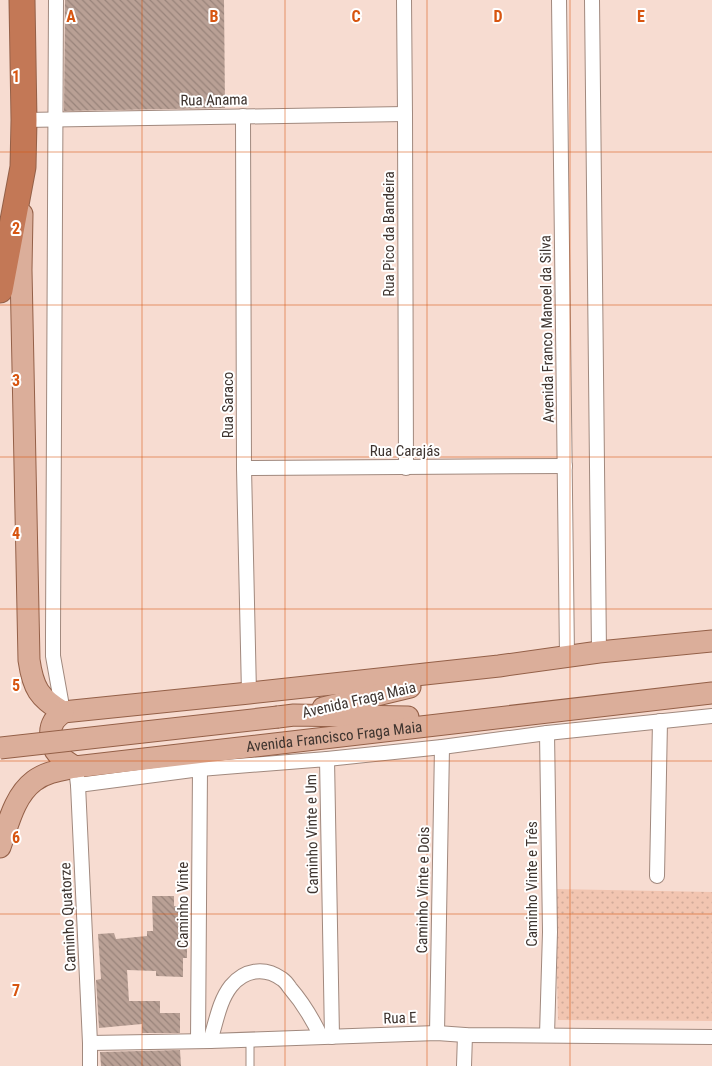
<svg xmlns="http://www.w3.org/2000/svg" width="712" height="1066" viewBox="0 0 712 1066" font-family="'Roboto Condensed',sans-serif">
	<defs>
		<pattern id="park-dots" width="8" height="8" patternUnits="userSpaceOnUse" patternTransform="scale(1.25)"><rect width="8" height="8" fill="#f2c5b1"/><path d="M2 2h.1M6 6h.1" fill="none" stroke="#d1aa99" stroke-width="1.8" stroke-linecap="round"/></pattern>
		<pattern id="building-back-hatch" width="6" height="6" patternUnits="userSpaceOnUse" patternTransform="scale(1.25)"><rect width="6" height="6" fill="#b9a095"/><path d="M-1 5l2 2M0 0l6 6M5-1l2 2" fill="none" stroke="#98837a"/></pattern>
	</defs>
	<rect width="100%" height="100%" fill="#f7dcd1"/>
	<path fill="url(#park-dots)" d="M555,889L712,892V1021L558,1020Z"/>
	<g fill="url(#building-back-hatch)">
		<path d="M65,0H224L225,108L64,111Z"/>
		<path d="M152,896H174V906H183L184,937H187V958H183V977L156,976V971L127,970L129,1001H160V1013H180V1033H142V1024L99,1028L96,980L101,979L98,934L114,933L116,939L147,936V931H153Z"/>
		<path d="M180,1050L181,1066H101L100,1052Z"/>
	</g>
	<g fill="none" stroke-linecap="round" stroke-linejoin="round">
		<g stroke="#a1897e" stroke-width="9">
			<path id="lane" d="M250,1066V1039"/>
		</g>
		<g stroke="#a1897e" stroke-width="16">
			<g id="street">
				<path d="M56,0L53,634V656L63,712"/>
				<path d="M404,0L405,114L406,468"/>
				<path d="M559,0L567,657"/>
				<path d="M592,0L599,652"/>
				<path d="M243,116L244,468L249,693"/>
				<path d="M24,120L405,114"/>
				<path d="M244,468L565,466"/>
				<path d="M327,759L442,747L547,733L712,716"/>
				<path d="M77,777L78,785L90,1043V1066"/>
				<path d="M78,785L200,769L327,759L332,1037"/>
				<path d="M657,876L660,721"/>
				<path d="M437,1033L442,747"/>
				<path d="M547,1035L550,932L547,733"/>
				<path d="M198,1041L200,769"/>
				<path d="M210,1041C216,1023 219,1001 231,986C244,970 264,966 282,979C285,981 288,985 290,988C303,1003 313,1020 321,1037"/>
				<path d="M90,1043L210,1041L437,1033L465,1035L712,1037"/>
				<path d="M464,1066L465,1035"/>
			</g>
		</g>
		<g stroke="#946048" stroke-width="23">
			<g id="primary">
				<path d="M22,214L21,270L29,660C33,688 39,698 63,712L249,693L499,666L599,652L712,641"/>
				<path d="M323,708L410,687"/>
				<path d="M63,712C60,715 57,717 54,721C51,726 50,730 51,736C52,753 62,759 75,767"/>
				<path d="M278,717L294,715L408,717"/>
				<path id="s1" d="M0,847C8,825 14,796 34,781C46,772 61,770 75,767L712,693"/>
			</g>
		</g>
		<g stroke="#946048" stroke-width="27">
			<path id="highway" d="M0,290L23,167L24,120L22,0"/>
		</g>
		<use href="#lane" stroke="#fff" stroke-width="7"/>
		<use href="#street" stroke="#fff" stroke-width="14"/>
		<use href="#primary" stroke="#dbae9a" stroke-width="21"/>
		<use href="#highway" stroke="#c37856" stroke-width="25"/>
		<g stroke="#946048" stroke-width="23" stroke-linecap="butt">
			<path id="primary-bridge" d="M0,748L278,717"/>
		</g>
		<use href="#primary-bridge" stroke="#dbae9a" stroke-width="21"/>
	</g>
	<path fill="none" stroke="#d75510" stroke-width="1" stroke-opacity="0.55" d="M142,0V1066M285,0V1066M427,0V1066M570,0V1066M0,152H712M0,305H712M0,457H712M0,609H712M0,761H712M0,914H712"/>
	<g text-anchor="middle" stroke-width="4" stroke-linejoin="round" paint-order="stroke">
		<g font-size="15" fill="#3e342f" stroke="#fff">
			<text transform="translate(214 100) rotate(-1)" y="5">Rua Anama</text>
			<text transform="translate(389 234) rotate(-90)" y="5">Rua Pico da Bandeira</text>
			<text transform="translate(547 329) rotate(-91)" y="5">Avenida Franco Manoel da Silva</text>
			<text transform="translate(228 405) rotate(-90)" y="5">Rua Saraco</text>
			<text x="405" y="456">Rua Carajás</text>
			<text transform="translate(359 700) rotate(-13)" y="5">Avenida Fraga Maia</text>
			<text dy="5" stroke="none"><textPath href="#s1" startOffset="380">Avenida Francisco Fraga Maia</textPath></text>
			<text transform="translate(312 834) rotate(-91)" y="5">Caminho Vinte e Um</text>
			<text transform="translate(532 884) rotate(-90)" y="5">Caminho Vinte e Três</text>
			<text transform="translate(423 890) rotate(-89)" y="5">Caminho Vinte e Dois</text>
			<text transform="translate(183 905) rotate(-90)" y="5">Caminho Vinte</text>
			<text transform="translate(68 917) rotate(-93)" y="5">Caminho Quatorze</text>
			<text transform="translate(400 1018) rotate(-2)" y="5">Rua E</text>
		</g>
	</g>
	<g font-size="16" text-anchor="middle" font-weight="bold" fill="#d75510" stroke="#fff" stroke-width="4" stroke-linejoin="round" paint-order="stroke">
		<text x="71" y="22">A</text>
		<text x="214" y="22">B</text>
		<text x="356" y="22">C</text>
		<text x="498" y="22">D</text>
		<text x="641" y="22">E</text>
		<text x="16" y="82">1</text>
		<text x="16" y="234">2</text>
		<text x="16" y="386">3</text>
		<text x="16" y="539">4</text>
		<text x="16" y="691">5</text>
		<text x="16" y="843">6</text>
		<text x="16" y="996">7</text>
	</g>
</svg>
